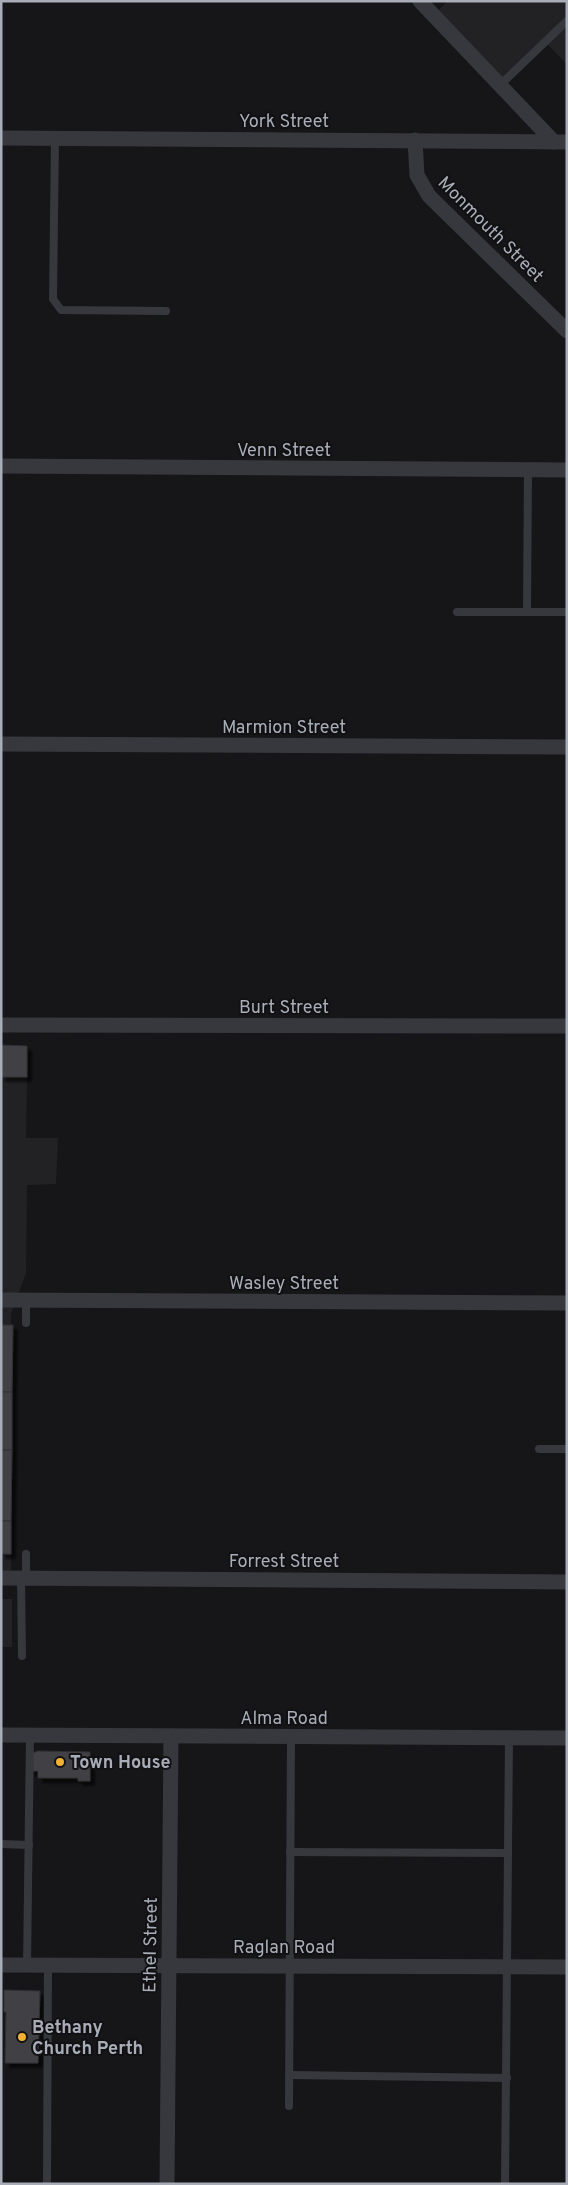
<svg xmlns="http://www.w3.org/2000/svg" width="568" height="2185" viewBox="0 0 568 2185" font-family="Overpass,sans-serif">
	<defs>
		<filter id="shadow"><feDropShadow dx="4.5" dy="4.5" stdDeviation="1" flood-color="#0009"/></filter>
	</defs>
	<rect width="100%" height="100%" fill="#161618"/>
	<g fill="#222225">
		<path d="M448,1H567V64L545,42L500,85L433,15Z"/>
		<path d="M1,1077H27L26,1138H58L56,1184L27,1185L26,1273L11,1314V1572H1Z"/>
		<rect x="1" y="1599" width="11" height="48"/>
	</g>
	<g fill="#404145" stroke="#303034" filter="url(#shadow)">
		<path d="M1,1045L27,1046V1077H1Z"/>
		<path d="M1,1325H13L12,1392H1Z"/>
		<rect x="1" y="1392" width="11" height="58"/>
		<path d="M1,1450H12L11,1521H1Z"/>
		<rect x="1" y="1521" width="10" height="33"/>
		<path d="M38,1751L90,1752V1781H78V1778H38V1771H30V1754Z"/>
		<path d="M4,1990L40,1991L38,2063H5L6,2012H4Z"/>
	</g>
	<g fill="none" stroke-linecap="round" stroke-linejoin="round">
		<g stroke="#37383d" stroke-width="8">
			<path d="M500,85L567,21"/>
			<path d="M55,138L53,299L61,310L166,311"/>
			<path d="M457,612H567"/>
			<path d="M527,612L528,470"/>
			<path d="M26,1301V1323"/>
			<path d="M539,1449H567"/>
			<path d="M26,1554V1578"/>
			<path d="M21,1578L22,1656"/>
			<path d="M1,1844L29,1845"/>
			<path d="M290,1852L508,1853"/>
			<path d="M27,1965L30,1735"/>
			<path d="M289,2075L507,2078"/>
			<path d="M289,2106L291,1737"/>
			<path d="M47,2184L48,1965"/>
			<path d="M505,2184L509,1738"/>
		</g>
		<g stroke="#37383d" stroke-width="15">
			<path d="M420,1L554,142"/>
			<path d="M1,138L567,142"/>
			<path d="M415,140L417,175L429,196L567,331"/>
			<path d="M1,466L567,470"/>
			<path d="M1,744L567,747"/>
			<path d="M1,1025L567,1026"/>
			<path d="M1,1300L567,1303"/>
			<path d="M1,1578L567,1582"/>
			<path d="M1,1735L567,1738"/>
			<path d="M1,1965L567,1967"/>
			<path d="M167,2184L171,1736"/>
		</g>
	</g>
	<g fill="#f2b134" stroke="#111113" stroke-width="2">
		<circle cx="60" cy="1762" r="5"/>
		<circle cx="22" cy="2037" r="5"/>
	</g>
	<g text-anchor="middle" stroke-width="4" stroke-linejoin="round" paint-order="stroke">
		<g font-size="18" fill="#a8adb8" stroke="#111113">
			<text x="284" y="127">York Street</text>
			<text transform="translate(491 229) rotate(45)" y="6">Monmouth Street</text>
			<text x="284" y="456">Venn Street</text>
			<text x="284" y="733">Marmion Street</text>
			<text x="284" y="1013">Burt Street</text>
			<text x="284" y="1289">Wasley Street</text>
			<text x="284" y="1567">Forrest Street</text>
			<text x="284" y="1724">Alma Road</text>
			<text transform="translate(150 1945) rotate(-89)" y="6">Ethel Street</text>
			<text x="284" y="1953">Raglan Road</text>
		</g>
		<g font-size="18" font-weight="bold" fill="#a8adb8" stroke="#111113" text-anchor="start">
			<text x="70" y="1768">Town House</text>
			<text x="32" y="2033">Bethany<tspan x="32" dy="21">Church Perth</tspan></text>
		</g>
	</g>
	<rect width="568" height="2185" fill="none" stroke="#a8adb8" stroke-width="5"/>
</svg>
